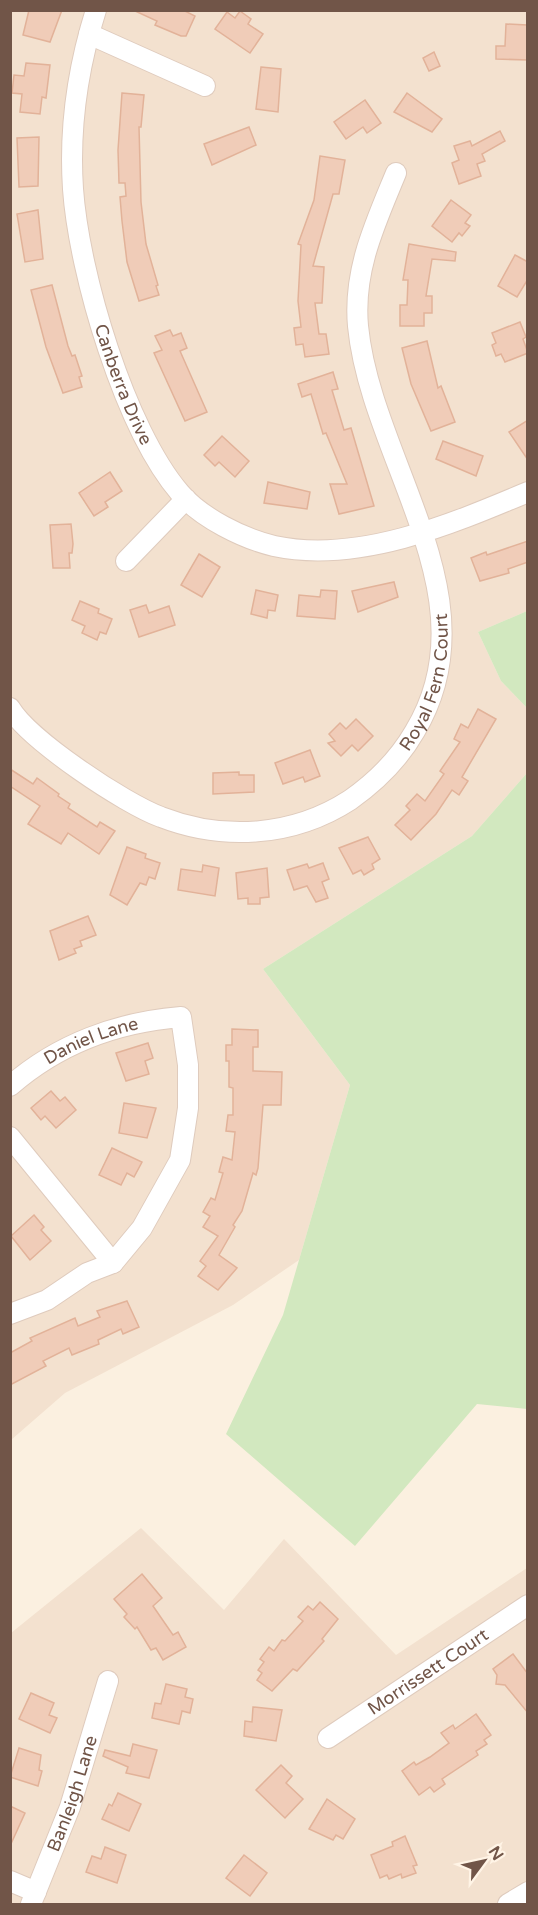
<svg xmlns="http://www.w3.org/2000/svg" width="538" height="1915" viewBox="0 0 538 1915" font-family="'Varela Round',sans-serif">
	<rect width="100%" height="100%" fill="#fbf0e0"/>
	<g fill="#f3e1cf">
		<path d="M11,11H527V611L478,632L501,681L527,708V773L472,836L263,969L350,1085L299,1260L233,1305L65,1393L11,1440Z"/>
		<path d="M141,1528L224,1610L284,1539L396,1655L527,1568V1904H11V1633Z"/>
	</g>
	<g fill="#d2e8bf">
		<path d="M527,611V708L501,681L478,632Z"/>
		<path d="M527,773V1409L477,1404L355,1546L226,1434L283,1315L350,1085L263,969L472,836Z"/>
	</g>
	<g fill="#f0ccb8" stroke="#e2b299" stroke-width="1.5">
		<path d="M29,10H62L50,42L23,35Z"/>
		<path d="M133,10H183L195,16L186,36H181L155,25L157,21Z"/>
		<path d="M240,11L251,19L248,24L263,34L250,53L215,29L227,12L235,18Z"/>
		<path d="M506,24L527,25L528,60L496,59V46H505Z"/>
		<path d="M434,52L440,66L429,71L423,58Z"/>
		<path d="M26,63L50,65L46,98L42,97L40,114L20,112L22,94L12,93L14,75L24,76Z"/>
		<path d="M261,67L281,69L278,112L256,109Z"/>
		<path d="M122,93L144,95L141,127H139L141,202L146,244L158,285L156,286L159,295L139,301L127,262L122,221L120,197L126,196L125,183H119L118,150Z"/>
		<path d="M407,93L442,119L432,132L394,112Z"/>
		<path d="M365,100L381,123L367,133L363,127L346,139L334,122Z"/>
		<path d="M249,127L256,145L212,165L204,144Z"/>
		<path d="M500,131L505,141L482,154L485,161L477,164L481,176L459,184L452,163L459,160L454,146L470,141L472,146Z"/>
		<path d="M39,137L38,186L19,187L17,138Z"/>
		<path d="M320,156L345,160L339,194H333L313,266L324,267L322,303H315L319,334H326L329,354L305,357L303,344L296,345L294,328L301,327L298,301L301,245L298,244L314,200Z"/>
		<path d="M451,200L471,215L465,223L470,226L462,236L459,233L452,242L432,226Z"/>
		<path d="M38,210L43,259L25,262L17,214Z"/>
		<path d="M409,244L456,252L455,261L432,259L426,296H432V313H424V326H400V305H407L408,280H403Z"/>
		<path d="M515,255L528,262V279L517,297L498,286Z"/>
		<path d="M52,285L68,346L72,356L75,355L82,376L79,377L82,387L63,393L46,347L31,290Z"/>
		<path d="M520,322L526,337L523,339L528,353L505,362L501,354L496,356L492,345L496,343L492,333Z"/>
		<path d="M170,330L173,336L181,333L187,348L180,351L207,412L185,421L154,353L162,350L155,336Z"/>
		<path d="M427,341L438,388L441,386L455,422L431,431L411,384L402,348Z"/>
		<path d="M333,372L338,389L332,390L344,430L351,428L374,506L339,514L330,484H347L326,433L323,434L311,394L302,397L298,384Z"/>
		<path d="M528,420V460L509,432Z"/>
		<path d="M222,436L249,461L235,477L219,462L215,466L204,455Z"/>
		<path d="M443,441L483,456L476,476L436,459Z"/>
		<path d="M110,472L122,491L105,502L108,507L94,516L79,493Z"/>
		<path d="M268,482L310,492L307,509L264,503Z"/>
		<path d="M71,524L73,544L72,553H69L70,568H53L50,525Z"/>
		<path d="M528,541V562L508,569L509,573L480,581L471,558L486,552L487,555Z"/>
		<path d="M199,554L220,567L202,597L181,585Z"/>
		<path d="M394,582L398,597L358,612L352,591Z"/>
		<path d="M256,590L278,595L275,611L268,610L267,618L251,614Z"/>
		<path d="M321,590L337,591L335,619L297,616L299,595L320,597Z"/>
		<path d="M80,601L99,609L98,613L112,619L106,634L100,632L97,640L82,633L85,626L72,620Z"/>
		<path d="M146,605L149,613L169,606L175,625L139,637L130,610Z"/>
		<path d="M478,709L496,719L462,777L468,781L459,795L452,790L436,814L411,840L395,825L410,810L406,806L417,794L425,801L444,774L440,771L460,742L454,739L461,724L468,728Z"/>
		<path d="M356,719L373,736L358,751L352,745L341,756L328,743L335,741L329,734L340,723L346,729Z"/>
		<path d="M310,750L320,776L305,782L303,777L283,784L275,763Z"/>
		<path d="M10,769L33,784L37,778L59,794L58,796L70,804L68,808L97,827L100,822L115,831L99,854L68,833L61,844L28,824L40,806L10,786Z"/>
		<path d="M239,772V775H254V792L213,794V773Z"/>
		<path d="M368,837L380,859L372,864L374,869L364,875L361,870L353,874L339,848Z"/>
		<path d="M127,847L146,854L145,858L160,863L155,879L149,877L146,885L140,883L127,905L110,895Z"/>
		<path d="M323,863L329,879L322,882L328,898L316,902L307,886L294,890L287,870L307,864L309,868Z"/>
		<path d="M203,865L219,868L215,896L178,890L181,869L202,872Z"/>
		<path d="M267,868L269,897L260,898V904H248V898L238,899L236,873Z"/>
		<path d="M88,916L96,935L80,941L82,946L74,949L76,953L59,960L50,931Z"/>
		<path d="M232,1029L258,1030V1047H253V1071L282,1072L281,1105H263L258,1168L256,1175L253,1173L242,1211L233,1225L235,1227L219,1255L237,1268L218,1290L198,1276L206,1266L200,1261L218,1236L203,1227L210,1216L203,1212L211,1198L215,1200L223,1173L219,1172L223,1157L232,1160L235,1132L226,1131L228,1115H233V1088L229,1087V1061H226V1045H232Z"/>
		<path d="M148,1043L153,1058L145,1061L149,1074L126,1081L116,1053Z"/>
		<path d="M51,1091L60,1101L65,1097L76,1110L56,1128L45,1116L41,1120L31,1108Z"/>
		<path d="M124,1103L156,1108L147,1138L119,1133Z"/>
		<path d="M112,1148L142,1162L134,1177L127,1173L121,1185L99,1175Z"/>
		<path d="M34,1215L44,1227L41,1230L51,1241L30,1260L11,1236Z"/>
		<path d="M127,1301L139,1327L123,1334L121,1329L98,1340L99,1344L72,1355L69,1348L43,1361L46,1366L10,1385V1353L32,1341L30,1338L75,1318L78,1326L100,1317L97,1311Z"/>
		<path d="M142,1574L162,1598L153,1606L173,1635L178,1632L186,1647L163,1660L156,1648L151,1650L137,1627L135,1629L124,1617L127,1614L114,1599Z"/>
		<path d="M320,1602L338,1619L322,1639L324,1641L297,1671L293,1669L272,1691L257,1680L262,1673L258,1670L264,1662L260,1659L269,1647L274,1651L282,1640L285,1641L303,1621L298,1617L308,1606L313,1610Z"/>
		<path d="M513,1654L528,1674V1713L505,1685L496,1684L497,1675L493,1669Z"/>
		<path d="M166,1684L187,1689L185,1697L193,1699L190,1713L182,1711L179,1724L152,1718L155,1703L161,1704Z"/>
		<path d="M31,1693L54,1703L49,1715L57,1718L50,1733L19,1719Z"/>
		<path d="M253,1707L282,1710L276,1741L244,1736L245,1721L252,1722Z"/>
		<path d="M476,1714L491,1735L484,1740L487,1744L476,1751L478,1755L442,1779L445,1784L434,1792L430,1787L419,1795L402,1771L414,1762L416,1765L430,1757L449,1743L441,1733L453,1725L455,1729Z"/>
		<path d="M133,1744L157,1750L149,1778L126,1773L128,1767L103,1756L105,1750L130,1756Z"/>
		<path d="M19,1748L41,1755L39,1770L42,1771L38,1786L10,1777Z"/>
		<path d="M281,1765L292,1776L286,1783L303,1799L285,1818L256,1790Z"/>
		<path d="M118,1793L141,1804L129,1831L102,1819L109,1804L112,1806Z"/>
		<path d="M327,1799L355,1819L343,1839L336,1835L333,1840L309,1829Z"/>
		<path d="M10,1806L25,1813L10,1846Z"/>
		<path d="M405,1836L417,1865L413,1866L416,1873L402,1878L401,1874L389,1879L387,1875L380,1878L371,1855L393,1846L392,1842Z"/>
		<path d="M105,1847L126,1855L117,1883L86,1872L92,1856L101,1859Z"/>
		<path d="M244,1855L267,1873L250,1896L226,1878Z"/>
	</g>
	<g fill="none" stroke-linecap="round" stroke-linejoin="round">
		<g stroke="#dfcbbd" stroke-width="22">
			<g id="minor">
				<path id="s1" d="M96,10C78,67 69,129 73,189C79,274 125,429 180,493C201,518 244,539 274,546C358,564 452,524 528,492"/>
				<path d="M89,34L205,86"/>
				<path d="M126,561L186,499"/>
				<path id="s2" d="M10,708C29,740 125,804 161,817C223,841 293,837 350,800C377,781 399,759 415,731C495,598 371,461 358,326C353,270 375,224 396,173"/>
				<path id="s3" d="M10,1086C58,1044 118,1022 181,1017L188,1065V1108L180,1160L142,1228L113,1263L87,1273L47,1300L10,1314"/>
				<path d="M10,1137L113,1263"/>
				<path id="s4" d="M328,1738L528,1605"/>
				<path d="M10,1881L36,1892"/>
				<path id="s5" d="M31,1904L70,1807L108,1681"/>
				<path d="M508,1904L528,1892"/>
			</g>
		</g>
		<use href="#minor" stroke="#fff" stroke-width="20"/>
	</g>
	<g text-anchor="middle" stroke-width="6" stroke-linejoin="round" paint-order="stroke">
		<g font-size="18" fill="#715548" stroke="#fff4e6">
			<text dy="6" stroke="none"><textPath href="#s1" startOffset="384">Canberra Drive</textPath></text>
			<text dy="6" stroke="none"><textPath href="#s2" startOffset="531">Royal Fern Court</textPath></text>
			<text dy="6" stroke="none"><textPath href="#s3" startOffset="94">Daniel Lane</textPath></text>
			<text dy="6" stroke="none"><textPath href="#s4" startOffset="120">Morrissett Court</textPath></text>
			<text dy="6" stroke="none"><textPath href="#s5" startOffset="118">Banleigh Lane</textPath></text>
		</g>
	</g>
	<rect width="538" height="1915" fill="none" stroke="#715548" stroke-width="24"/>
	<g transform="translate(484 1861) rotate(57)" stroke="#fff4e6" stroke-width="4.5" paint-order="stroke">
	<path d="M0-4.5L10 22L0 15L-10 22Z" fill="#715548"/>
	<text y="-9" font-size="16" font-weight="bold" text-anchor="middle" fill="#715548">N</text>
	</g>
</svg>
